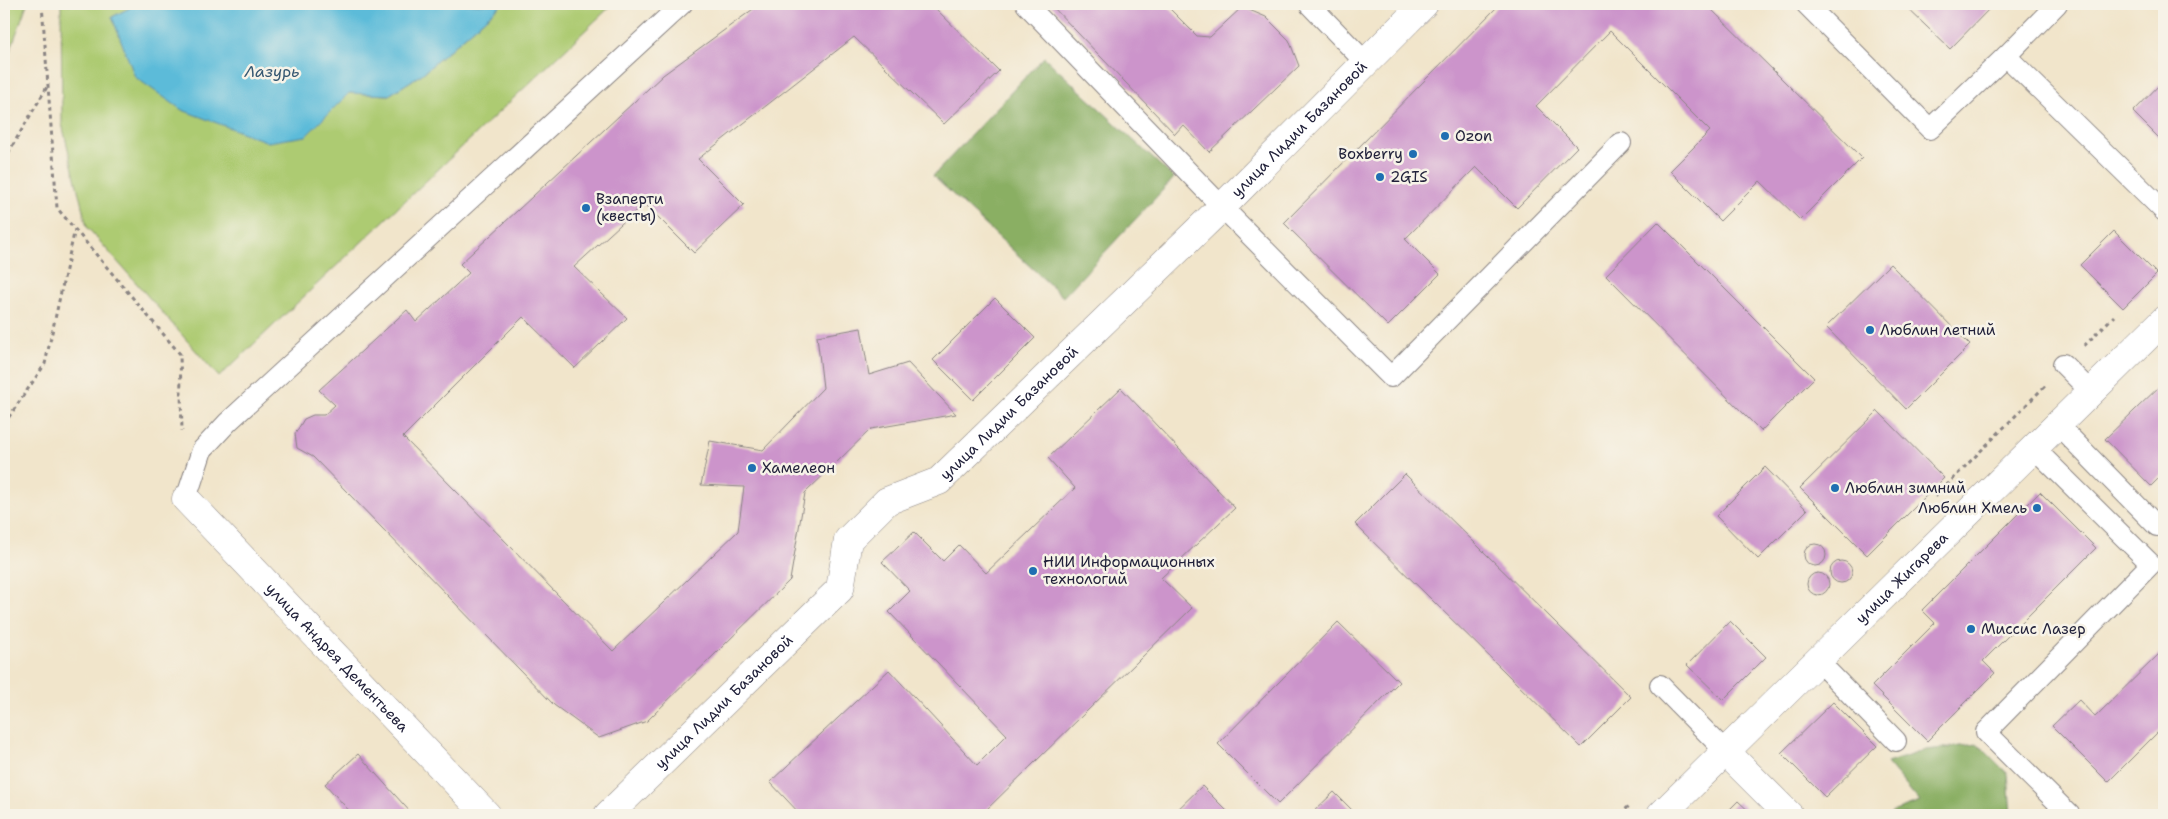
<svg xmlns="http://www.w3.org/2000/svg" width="2168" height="819" viewBox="0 0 2168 819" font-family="'Shantell Sans',sans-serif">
	<rect width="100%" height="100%" fill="#f7f3e8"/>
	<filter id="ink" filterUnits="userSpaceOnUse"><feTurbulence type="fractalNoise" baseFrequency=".02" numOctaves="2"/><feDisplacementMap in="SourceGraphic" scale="10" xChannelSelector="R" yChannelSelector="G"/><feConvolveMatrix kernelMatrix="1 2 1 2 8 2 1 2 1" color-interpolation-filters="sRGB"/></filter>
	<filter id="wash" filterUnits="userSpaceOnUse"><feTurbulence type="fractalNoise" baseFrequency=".0096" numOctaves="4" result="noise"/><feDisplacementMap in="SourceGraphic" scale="20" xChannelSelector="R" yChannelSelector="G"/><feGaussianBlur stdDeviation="1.12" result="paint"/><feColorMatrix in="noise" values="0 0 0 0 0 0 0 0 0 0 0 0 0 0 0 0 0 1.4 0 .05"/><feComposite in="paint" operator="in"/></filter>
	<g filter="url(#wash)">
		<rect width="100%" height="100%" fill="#f1e5cb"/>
		<g fill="#adcb72" stroke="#687656">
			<path d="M4,4H27L4,68Z"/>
			<path d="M61,4H137L112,17L306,136L349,93L389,95L422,74L502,4H613L219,377L87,227L62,124Z"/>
		</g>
		<g fill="#8aaf64" stroke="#566850">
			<path d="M1044,57L1174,178L1063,297L933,176Z"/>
			<path d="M1978,744L2008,774L2011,815H1889L1892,812L1920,802L1887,763L1926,750Z"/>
		</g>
		<path fill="#5bbbd9" stroke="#3e6e8a" d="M137,4H502L422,74L389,95L349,93L306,136L268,142L182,110L135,77L112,17Z"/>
		<g id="blocks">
			<g fill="#cc94cb">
				<path d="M760,4H931L999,71L944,124L854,37L698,159L744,205L694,253L644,203L574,267L627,318L575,368L523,317L403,437L613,651L738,531L744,487L701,485L710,441L763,450L823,388L817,336L861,328L869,375L908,363L956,414L871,429L805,493L790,580L647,721L599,738L554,705L313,457L297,448L295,434L304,419L313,415H324L335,405L319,390L407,310L416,322L469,273L460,264L663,75Z"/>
				<path d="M1050,4H1165L1197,36L1210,37L1242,7L1266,17L1289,40L1299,66L1209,152L1183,125L1175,134Z"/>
				<path d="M1500,4H1706L1862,158L1800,220L1760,181L1720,221L1670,171L1710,131L1610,31L1536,106L1577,147L1517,208L1476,167L1405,239L1440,274L1388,326L1284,223Z"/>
				<path d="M1903,4H1994L1950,49Z"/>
				<path d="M2164,80V143L2133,112Z"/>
				<path d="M1658,222L1814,378L1761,431L1606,275Z"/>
				<path d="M2114,231L2157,274L2123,308L2080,265Z"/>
				<path d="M1890,264L1970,345L1906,409L1826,327Z"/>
				<path d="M995,298L1035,338L973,400L933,360Z"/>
				<path d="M2164,382V473L2151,486L2105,439Z"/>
				<path d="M1121,388L1235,508L1161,578L1192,608L981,815H801L770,782L889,670L977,765L1007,735L889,612L910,591L882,562L914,532L943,561L959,545L986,573L1075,488L1048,458Z"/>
				<path d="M1878,411L1944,478L1867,555L1800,488Z"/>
				<path d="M1765,467L1807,510L1758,559L1716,516Z"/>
				<path d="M1405,474L1631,697L1581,747L1355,524Z"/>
				<path d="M2040,492L2096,548L1983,661L1995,673L1927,741L1872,686L1935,623L1922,610Z"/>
				<circle cx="1815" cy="555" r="11"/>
				<circle cx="1841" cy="572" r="11"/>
				<circle cx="1818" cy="584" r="11"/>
				<path d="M1730,621L1766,657L1723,700L1687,665Z"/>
				<path d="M1338,622L1399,682L1278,804L1218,744Z"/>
				<path d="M2164,649V726L2108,782L2052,726L2079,700L2095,717Z"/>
				<path d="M1833,702L1877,746L1825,797L1781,753Z"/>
				<path d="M358,754L413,815H353L325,784Z"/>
				<path d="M1202,786L1231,815H1172Z"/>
				<path d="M1334,792L1357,815H1310Z"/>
				<path d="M1738,801L1753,815H1724Z"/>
			</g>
		</g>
	</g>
	<g filter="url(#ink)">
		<use href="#blocks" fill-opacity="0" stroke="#8a8483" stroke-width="1"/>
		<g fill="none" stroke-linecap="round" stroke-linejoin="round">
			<g stroke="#8a8483" stroke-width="22">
				<g id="lane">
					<path d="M1026,4L1222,207L1391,377L1621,143"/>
					<path d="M1309,4L1366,63"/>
					<path d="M1806,4L1930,129L2006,56L2164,211"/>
					<path d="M2006,56L2057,4"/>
					<path d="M2063,364L2091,392"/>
					<path d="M2058,425L2157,526L2164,519"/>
					<path d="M2034,448L2151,564L1986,732L2070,815"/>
					<path d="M186,499L202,450L228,422L682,4"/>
					<path d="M1818,661L1896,741"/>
					<path d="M1660,685L1726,752"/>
				</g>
			</g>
			<g stroke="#8a8483" stroke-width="29">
				<g id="street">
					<path id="s1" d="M186,499L487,815"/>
					<path d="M1726,752L1789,815"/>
					<path id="s2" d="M608,815L840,589L848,540L887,501L939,481L1222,207L1424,4"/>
					<path id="s3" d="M1661,815L2164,320"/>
				</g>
			</g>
			<g stroke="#8a8483" stroke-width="3" stroke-dasharray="4 4" stroke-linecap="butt">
				<path d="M42,4L57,208L180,354L182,431"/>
				<path d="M4,160L47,87"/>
				<path d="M2084,346L2114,316"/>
				<path d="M4,424L45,364L75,229"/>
				<path d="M1935,497L2045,386"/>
				<path d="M1620,815L1630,805"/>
			</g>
			<use href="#lane" stroke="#fff" stroke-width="20"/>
			<use href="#street" stroke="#fff" stroke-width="28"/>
		</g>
	</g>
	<g fill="#1f6fb2" stroke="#f7f3e8" stroke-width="2">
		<circle cx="1445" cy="136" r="5"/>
		<circle cx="1413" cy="154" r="5"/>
		<circle cx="1380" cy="177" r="5"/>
		<circle cx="586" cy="208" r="5"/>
		<circle cx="1870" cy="330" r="5"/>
		<circle cx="752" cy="468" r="5"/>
		<circle cx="1835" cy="488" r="5"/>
		<circle cx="2037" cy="508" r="5"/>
		<circle cx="1033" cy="571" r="5"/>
		<circle cx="1971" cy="629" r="5"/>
	</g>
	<g text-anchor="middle" stroke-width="5" stroke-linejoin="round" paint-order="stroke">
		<g font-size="15" fill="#22223b" stroke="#f7f3e8">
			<text dy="5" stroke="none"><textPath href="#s2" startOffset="988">улица Лидии Базановой</textPath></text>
			<text dy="5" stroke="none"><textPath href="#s2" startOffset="582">улица Лидии Базановой</textPath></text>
			<text dy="5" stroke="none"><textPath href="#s3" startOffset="338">улица Жигарева</textPath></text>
			<text dy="5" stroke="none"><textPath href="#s1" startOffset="219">улица Андрея Дементьева</textPath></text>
			<text dy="5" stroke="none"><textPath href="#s2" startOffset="162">улица Лидии Базановой</textPath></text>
		</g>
		<g font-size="15" fill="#22223b" stroke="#f7f3e8" text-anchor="start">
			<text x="1455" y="141">Ozon</text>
			<text x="1403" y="159" text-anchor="end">Boxberry</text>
			<text x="1390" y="182">2GIS</text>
			<text x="596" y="204">Взаперти<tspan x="596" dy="17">(квесты)</tspan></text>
			<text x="1880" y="335">Люблин летний</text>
			<text x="762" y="473">Хамелеон</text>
			<text x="1845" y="493">Люблин зимний</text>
			<text x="2027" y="513" text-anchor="end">Люблин Хмель</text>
			<text x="1043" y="567">НИИ Информационных<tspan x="1043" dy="17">технологий</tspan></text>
			<text x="1981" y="634">Миссис Лазер</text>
		</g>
		<g font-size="16" font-style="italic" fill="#365872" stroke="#f7f3e8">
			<text x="272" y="77">Лазурь</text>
		</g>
	</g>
	<rect width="2168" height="819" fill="none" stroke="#f7f3e8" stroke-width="20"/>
</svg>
